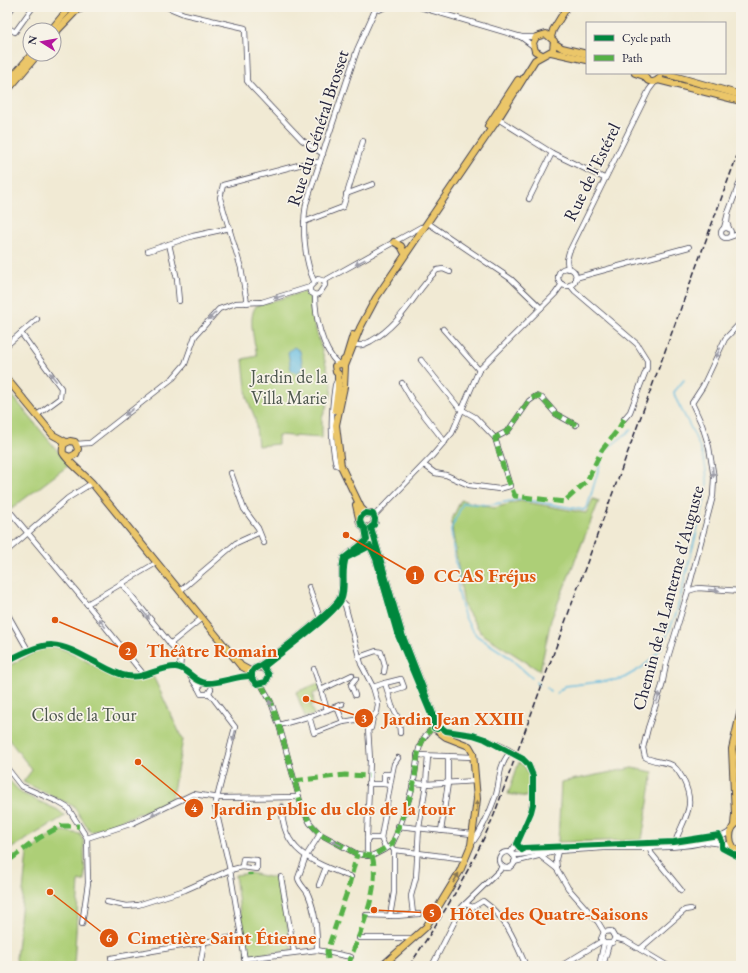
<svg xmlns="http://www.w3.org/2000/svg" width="748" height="973" viewBox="0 0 748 973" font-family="'EB Garamond',serif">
	<rect width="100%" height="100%" fill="#f7f3e8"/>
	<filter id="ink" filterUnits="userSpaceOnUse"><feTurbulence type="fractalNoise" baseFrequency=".025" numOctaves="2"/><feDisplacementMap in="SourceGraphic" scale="8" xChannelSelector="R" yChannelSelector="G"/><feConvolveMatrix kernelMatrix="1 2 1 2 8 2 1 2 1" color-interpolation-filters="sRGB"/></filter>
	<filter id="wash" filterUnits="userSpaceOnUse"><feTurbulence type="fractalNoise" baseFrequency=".012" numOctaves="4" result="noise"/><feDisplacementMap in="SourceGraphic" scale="16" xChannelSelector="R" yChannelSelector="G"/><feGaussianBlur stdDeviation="0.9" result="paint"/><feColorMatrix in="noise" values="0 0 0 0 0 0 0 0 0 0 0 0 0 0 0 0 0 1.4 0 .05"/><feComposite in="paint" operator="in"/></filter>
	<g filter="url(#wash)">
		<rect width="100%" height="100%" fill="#f1ead4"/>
		<g fill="#adcf77" stroke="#687859">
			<path d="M303,292H306L310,298L316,330L332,385L331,395L322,418V438L278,435V444L258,446L255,418L247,398L243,359L257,356C255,343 247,318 256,306Z"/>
			<path d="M7,389L69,465L7,512Z"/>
			<path d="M593,499L599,501L551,620L540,671L481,633L464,606L451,521L461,500L494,508L520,501L586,513Z"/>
			<path d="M44,647C50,647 58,647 63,649C95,662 115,688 153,676L183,740L171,801L91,832L73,806L23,782L32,770L7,737V667Z"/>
			<path d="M319,683L321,690L313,694L314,704L311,705L314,715L305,717L296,692Z"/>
			<path d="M519,762C532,771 530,783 528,797L508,794Z"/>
			<path d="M632,768L653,772L642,840L558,842L561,782Z"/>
			<path d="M7,778L21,793L58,810L65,816L7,851Z"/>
			<path d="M58,830L80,834L84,842L85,881H79L74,966H19L16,959L27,853Z"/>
			<path d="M250,873L279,879L292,950L246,956L235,875Z"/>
		</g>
		<path fill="#62bbe0" stroke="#426e8e" d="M294,347L300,351L303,368L297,373L291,370L288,352Z"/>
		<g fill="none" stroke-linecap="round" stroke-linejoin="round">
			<g stroke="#62bbe0" stroke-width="1.5">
				<path d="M532,678L509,657L477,636L470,627L464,615L458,590V570L455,562L451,529L463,503L489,505L521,499L584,510L588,505L604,451L631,430"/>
				<path d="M536,682L538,685"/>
				<path d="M547,688L550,691"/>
				<path d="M557,693L565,686L622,679L641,668L652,659L662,647L676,614L707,490C709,454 690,428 675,397L674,392L684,380"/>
			</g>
		</g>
	</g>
	<g filter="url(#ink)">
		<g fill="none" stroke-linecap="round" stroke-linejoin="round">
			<path stroke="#c8c2b5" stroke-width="4.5" stroke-dasharray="4.5 2" stroke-linecap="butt" d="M282,807V799"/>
			<g stroke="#414052" stroke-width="6">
				<g id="minor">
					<path d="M167,7L184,14L245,28L247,81L250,85L302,140L323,154"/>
					<path d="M372,7L379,10L385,7"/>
					<path d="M420,7L521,37H536"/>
					<path d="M7,15L13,7"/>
					<path d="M7,27L15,32L33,7"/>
					<path d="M521,37L533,46"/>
					<path d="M498,116V119L552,153L604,178"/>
					<path d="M346,194L373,184"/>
					<path d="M529,199L552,153"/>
					<path d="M728,213L741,179"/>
					<path d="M304,222L343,207L363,141"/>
					<path d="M428,223L511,279L541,308"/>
					<circle cx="726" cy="233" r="5"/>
					<path d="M724,228L728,213L727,223L729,228"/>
					<path d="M730,237L741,233"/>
					<path d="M169,244L177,279L179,301"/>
					<path d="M148,251L193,236L230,228"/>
					<circle cx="567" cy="277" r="9"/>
					<path d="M568,269L567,260L569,252L649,90L655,82"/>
					<path d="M575,278L689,247"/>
					<path d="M314,281C304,259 302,227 306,204L357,50L375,10"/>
					<path d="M324,281L421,227"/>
					<path d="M570,285L575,291L637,344L647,360V368L630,412L624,419"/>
					<path d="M315,295C315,317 322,349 338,364"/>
					<path d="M315,295L310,292V287L318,279L324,281"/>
					<path d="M315,295L319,294L325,285L324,281"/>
					<path d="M247,303L241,268L220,198L223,185L310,162H320"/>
					<path d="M443,329L479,370"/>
					<path d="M21,333L61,388L60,398L37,415"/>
					<path d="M354,344C361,347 365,344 371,341C403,323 413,294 437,270L443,269L450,272"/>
					<path d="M7,345L37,319"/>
					<path d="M421,360L459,408L475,417L495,438"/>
					<path d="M337,381L335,385C331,413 330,437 336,465L339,466"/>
					<path d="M402,383L412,400L445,442"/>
					<path d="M76,444L90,443L173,378L185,364L195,336L219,309L236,303L262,302L310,287"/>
					<path d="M424,465L435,473L446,475L469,485L499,489L510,486L495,438L508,431L529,401L536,396L542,398L556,414L576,425"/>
					<path d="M231,473L244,509L258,528L264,543"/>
					<path d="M12,514L87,604L144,675"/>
					<path d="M374,516L432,456L452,433L479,370L555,294L562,284"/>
					<path d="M7,551L68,498L92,483"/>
					<path d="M122,584L181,657L180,668"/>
					<path d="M309,587L320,618"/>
					<path d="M180,591L236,543L258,533"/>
					<path d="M688,591L698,588L741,591"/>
					<path d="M87,604L156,563"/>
					<path d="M7,613L28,650"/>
					<path d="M170,644L202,618"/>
					<path d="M359,657L376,651L381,652L385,666L384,672"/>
					<path d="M7,661C50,639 55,640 97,663C106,668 116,674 127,676C145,679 159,667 175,667C188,667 194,683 207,683C222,683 239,675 252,676"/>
					<path d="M314,669L321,690"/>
					<path d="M190,676L198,688"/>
					<path d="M203,683L198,688L201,694H208L211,689"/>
					<path d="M261,684L271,702L279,725L302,808L310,823L320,834L357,854L372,856L391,846"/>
					<path d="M373,687L385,683"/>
					<path d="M388,692L404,687L401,679L385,683L392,706L399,720L400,733"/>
					<path d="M209,693L235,727L215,806L230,870L246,966"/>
					<path d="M355,695L351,685L356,679"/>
					<path d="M337,707L343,722"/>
					<path d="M327,710L321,690L352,675"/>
					<path d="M309,716L314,733L343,722L373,717L377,712L378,704L373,687L361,664L345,605L341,601"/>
					<path d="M368,718V727L371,728L373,717"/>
					<path d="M279,725L314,715L342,704"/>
					<path d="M440,727C449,735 464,732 475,735C488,739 521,754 528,764C533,770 533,777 533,785C534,810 525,833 510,853"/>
					<path d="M417,755L474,757"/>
					<path d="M7,768L21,786L56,801L68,808L87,838L88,883L82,924"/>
					<path d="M414,783L426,784L476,781"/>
					<path d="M368,784H384"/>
					<path d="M390,785L384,784V774H392"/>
					<path d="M282,807C281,852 315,863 351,877"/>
					<path d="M398,826L472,834"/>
					<path d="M441,831L448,783V756"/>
					<path d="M87,838L133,823L193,794L220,798L299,797"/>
					<path d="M367,838L370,760L368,727"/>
					<path d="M381,838L392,774L394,764L398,758"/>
					<path d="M706,842L732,845"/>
					<path d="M517,844L522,850L534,851"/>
					<path d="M471,845C482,830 490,812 496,795C501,777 497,769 510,752"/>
					<path d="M391,846C398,834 410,798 413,784C419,762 413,744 434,727"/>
					<path d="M674,846C682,818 698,810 683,779C680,774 677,768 672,765C663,761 653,762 645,757L643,748L648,728L662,686L666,664L688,591L713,496L714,478L709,447L702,425L692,403L703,386L725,339L741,322"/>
					<path d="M650,848L651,853L681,890"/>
					<path d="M394,850L466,859"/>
					<circle cx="507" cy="860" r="8"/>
					<path d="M513,855C528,855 542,849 558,851C573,850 589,849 604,848C640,847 702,852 731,831"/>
					<path d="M539,855L557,869L568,888L598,922L604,932"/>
					<path d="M367,856V838H381L386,849"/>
					<path d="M514,862L554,852"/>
					<path d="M557,869L556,859L558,851"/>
					<path d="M281,877L294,952"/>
					<path d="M319,885L326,867"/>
					<path d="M107,902L126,906L138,905L185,890L230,870L242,867L257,869V860L243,859L242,867"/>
					<path d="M465,904L473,907L483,901C506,917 515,941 526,966"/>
					<path d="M413,914L411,896L416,877L419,828L426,784L428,756"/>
					<path d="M366,915L396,916L419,914"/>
					<path d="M390,916L394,892V850L393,849"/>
					<path d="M604,932L601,939L604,943H612L615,938"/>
					<path d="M604,932L611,931L615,938"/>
					<path d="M359,938H413"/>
					<path d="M615,938L626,941L668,966"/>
					<path d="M640,949L685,910L691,909"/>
					<path d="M317,950C317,930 316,913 308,894C305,888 299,884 298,878L306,856L320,834"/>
					<path d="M111,958L240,936"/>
					<path d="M244,959L317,950L351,957"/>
					<path d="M200,966L204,943"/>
					<path d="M432,966L462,907L500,870L502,866"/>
					<path d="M561,966L602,941"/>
					<path d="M599,966L604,943"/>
					<path d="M603,966L609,944"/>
				</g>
			</g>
			<g stroke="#414052" stroke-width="8">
				<g id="major">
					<path d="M51,30L70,7"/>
					<path d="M54,34L77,10L86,7"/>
					<path d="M551,37L553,30L567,7"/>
					<path d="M554,43L562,48L587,54"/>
					<path d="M551,52L587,60"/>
					<path d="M635,73L644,76"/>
					<path d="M644,73C645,82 654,85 660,78"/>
					<path d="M663,73L741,95"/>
					<path d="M658,80L741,101"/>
					<path d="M7,83L32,54"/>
					<path d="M7,91L38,54"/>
					<path d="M488,126L518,80"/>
					<path d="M394,242L401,246L404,252"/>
					<path d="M341,363L346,358L353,335"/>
					<path d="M338,374L336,372L335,366L340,364L345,365"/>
					<path d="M7,379L53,435L66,442"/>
					<path d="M335,410L338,389V374"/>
					<path d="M65,455L70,457L76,454L78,449L75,442L70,441L64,444C63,447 62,449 63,453C67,461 85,475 92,483L241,666L252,672"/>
					<path d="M356,505L360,523L363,527L370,528L375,522L374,516L371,513L364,514L360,518"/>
					<path d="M366,513L361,508L341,466L336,425L344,387L345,366L360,328L376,298L498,119L535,60L553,50L554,41L546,34L536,37L533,43L535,51L542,55"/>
					<path d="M371,527L402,634L437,724L439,725L437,729"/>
					<path d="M367,540L376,559L394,620"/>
					<path d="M258,667L264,668L269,675L266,682C261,685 256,684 252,679V672L254,669C269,661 334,611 340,598C345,586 340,571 344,558L367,540L365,528"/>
					<path d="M741,728L738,757L741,794"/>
					<path d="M741,821C726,827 727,847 741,853"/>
					<path d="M734,825L735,814L732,749L741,710"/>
					<path d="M382,966L426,927L460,871L471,845L477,799L473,753L469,746L446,737L434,728L435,725"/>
				</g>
			</g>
			<use href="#minor" stroke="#fff" stroke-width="4.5"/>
			<use href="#major" stroke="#ebc669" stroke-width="6"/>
			<g stroke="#22223b" stroke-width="1.5" stroke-dasharray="6 3" stroke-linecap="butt">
				<path d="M737,149L741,135"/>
				<path d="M409,966C443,915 470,872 494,815L741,145"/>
			</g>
			<g stroke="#55b146" stroke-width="5" stroke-dasharray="10 5" stroke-linecap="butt">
				<path d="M576,425L556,414L542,398L536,396L529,401L508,431L495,438L505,473L515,496L564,502L587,481L602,450L619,428L624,419"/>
				<path d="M261,684L271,702L279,725L302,808L310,823L320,834L357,854L372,856L392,844C399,824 409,804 414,783C418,762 415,742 434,727"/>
				<path d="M294,781L345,775L369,776"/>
				<path d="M11,859L39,838L61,826H79"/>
				<path d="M250,873V875"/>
				<path d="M328,959L327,951L348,889L357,854"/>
				<path d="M348,966C358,935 382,888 372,856"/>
			</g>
			<g stroke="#f7f3e8" stroke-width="8">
				<g id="cycleway">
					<path d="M7,661C50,639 55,640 97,663C106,668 116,674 127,676C145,679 159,667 175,667C188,667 194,683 207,683C222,683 239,675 252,676"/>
					<path d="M440,727L437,729L434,728L430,712L397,633L376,559L370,546L346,558C341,571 346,585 342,598C337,613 281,652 266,665L264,668L269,675L266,682L257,684L252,679V672L254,669C269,661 334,611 340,598C345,586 340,571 344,558L367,540L365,528C358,524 359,516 366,513L373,514L375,519L374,525L371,527L402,634L437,724L446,731L473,735L485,739L523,759L528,764L533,776V804L531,812L517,844L522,850L523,848L674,842L719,835L722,841V848L741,858"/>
				</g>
			</g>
			<use href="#cycleway" stroke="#00873e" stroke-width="6"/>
		</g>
		<defs><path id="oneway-solid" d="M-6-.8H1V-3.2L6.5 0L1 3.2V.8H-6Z"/></defs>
		<g fill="#9c9ca7">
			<use href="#oneway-solid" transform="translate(360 262) rotate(151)"/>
			<use href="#oneway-solid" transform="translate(279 297) rotate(164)"/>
			<use href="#oneway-solid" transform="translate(212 316) rotate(135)"/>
			<use href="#oneway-solid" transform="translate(718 353) rotate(116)"/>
			<use href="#oneway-solid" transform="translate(53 377) rotate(-127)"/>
			<use href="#oneway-solid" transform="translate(129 412) rotate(143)"/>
			<use href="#oneway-solid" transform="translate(713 472) rotate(84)"/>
			<use href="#oneway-solid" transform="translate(714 590) rotate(4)"/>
			<use href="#oneway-solid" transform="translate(146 615) rotate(51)"/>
			<use href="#oneway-solid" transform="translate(102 623) rotate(-128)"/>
			<use href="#oneway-solid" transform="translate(658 698) rotate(-71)"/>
			<use href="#oneway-solid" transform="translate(271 705) rotate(-113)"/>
			<use href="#oneway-solid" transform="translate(234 736) rotate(104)"/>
			<use href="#oneway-solid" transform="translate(156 813) rotate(155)"/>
			<use href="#oneway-solid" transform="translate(336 843) rotate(-152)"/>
		</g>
		<g fill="#867452">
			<use href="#oneway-solid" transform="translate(477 806) rotate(-86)"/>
			<use href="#oneway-solid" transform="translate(456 878) rotate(-60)"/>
		</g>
	</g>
	<g text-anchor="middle" stroke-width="3.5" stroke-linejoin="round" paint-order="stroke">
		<g font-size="18" fill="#22223b" stroke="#f7f3e8">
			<text transform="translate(318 128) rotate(-72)" y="6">Rue du Général Brosset</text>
			<text transform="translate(592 172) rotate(-64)" y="6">Rue de l'Estérel</text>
			<text transform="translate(668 598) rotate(-75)" y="6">Chemin de la Lanterne d'Auguste</text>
		</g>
		<g font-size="18" fill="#4c564d" stroke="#f7f3e8">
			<text x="289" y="383">Jardin de la<tspan x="289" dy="21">Villa Marie</tspan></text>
			<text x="84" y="721">Clos de la Tour</text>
		</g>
	</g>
	<path fill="none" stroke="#de560e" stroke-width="1.5" d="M346 535L415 575M55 620L128 651M306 699L364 718M138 762L194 808M374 910L432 913M50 892L109 938"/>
	<g fill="#de560e" stroke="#f7f3e8" stroke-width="1.5">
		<circle cx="346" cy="535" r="4"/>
		<circle cx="55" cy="620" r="4"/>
		<circle cx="306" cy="699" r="4"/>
		<circle cx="138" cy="762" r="4"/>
		<circle cx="374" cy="910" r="4"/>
		<circle cx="50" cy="892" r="4"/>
		<circle cx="415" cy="575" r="10"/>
		<circle cx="128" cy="651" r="10"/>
		<circle cx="364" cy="718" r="10"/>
		<circle cx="194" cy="808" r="10"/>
		<circle cx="432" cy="913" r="10"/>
		<circle cx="109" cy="938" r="10"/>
	</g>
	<g font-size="12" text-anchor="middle" font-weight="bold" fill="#fff">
		<text x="415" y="580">1</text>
		<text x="128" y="655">2</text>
		<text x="364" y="722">3</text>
		<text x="194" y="812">4</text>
		<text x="432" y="917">5</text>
		<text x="109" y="942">6</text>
	</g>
	<g font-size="19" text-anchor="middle" font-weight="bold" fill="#de560e" stroke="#f7f3e8" stroke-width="3.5" stroke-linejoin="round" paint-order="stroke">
		<text x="485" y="582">CCAS Fréjus</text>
		<text x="212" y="657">Théâtre Romain</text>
		<text x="453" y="725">Jardin Jean XXIII</text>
		<text x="334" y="815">Jardin public du clos de la tour</text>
		<text x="549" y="920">Hôtel des Quatre-Saisons</text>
		<text x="222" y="944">Cimetière Saint Étienne</text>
	</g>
	<rect width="748" height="973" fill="none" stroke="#f7f3e8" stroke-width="24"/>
	<rect x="586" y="22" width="140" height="52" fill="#f7f3e8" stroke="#a29fa3"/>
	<rect x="594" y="35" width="20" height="6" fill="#00873e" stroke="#a29fa3"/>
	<text x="622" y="42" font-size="12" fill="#22223b">Cycle path</text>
	<rect x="594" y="55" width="20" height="6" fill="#55b146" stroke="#a29fa3"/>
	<text x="622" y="62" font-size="12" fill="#22223b">Path</text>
	<g transform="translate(42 42) rotate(281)"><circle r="19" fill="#f7f3e8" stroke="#a29fa3"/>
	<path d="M0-3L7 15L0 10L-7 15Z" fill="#b5179e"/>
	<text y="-6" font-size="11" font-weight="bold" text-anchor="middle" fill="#22223b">N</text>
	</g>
</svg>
